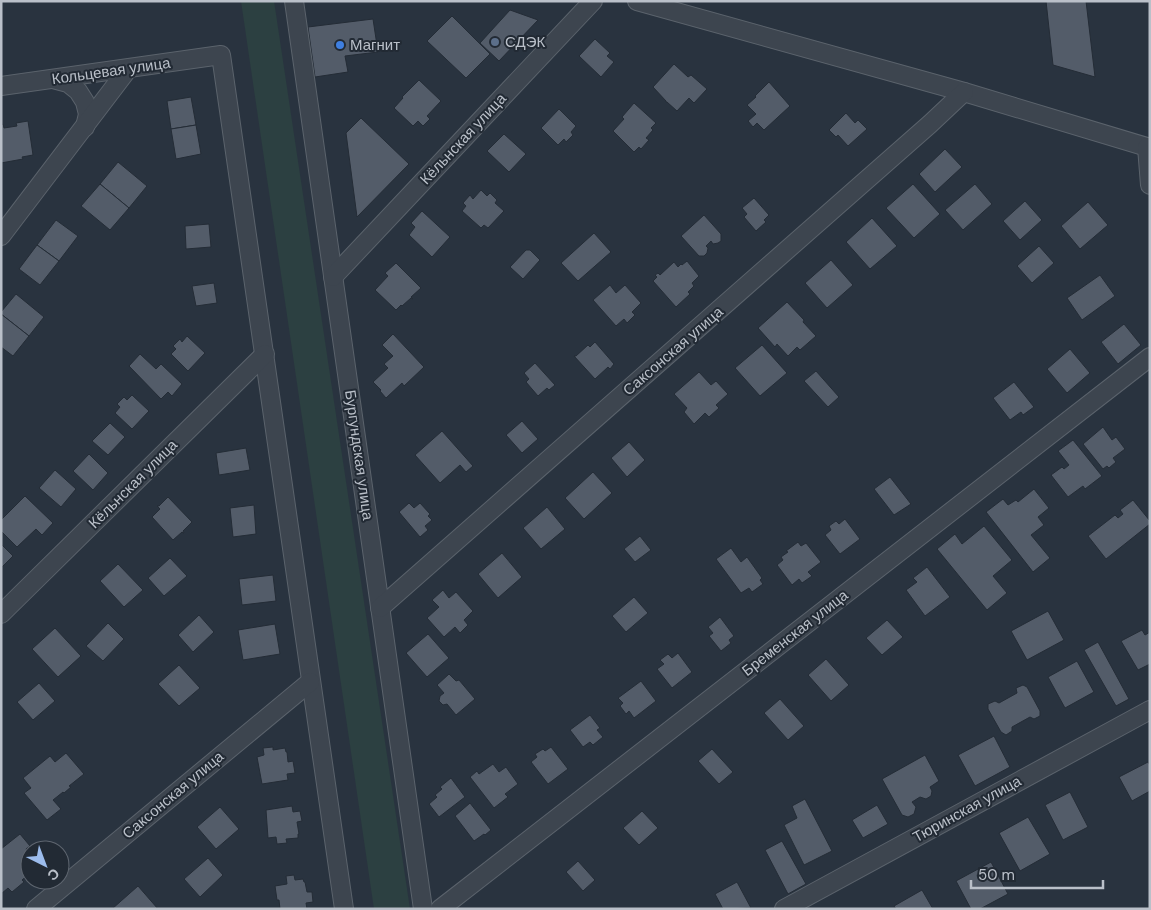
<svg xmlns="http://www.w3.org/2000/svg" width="1151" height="910" viewBox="0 0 1151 910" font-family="'DM Sans',sans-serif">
	<rect width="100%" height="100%" fill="#29333f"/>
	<path fill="#2c4041" d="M241,1H274L410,909H374Z"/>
	<g fill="#535c69" stroke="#242c36">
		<path d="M1046,1H1086L1095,77L1053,65Z"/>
		<path d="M510,10L538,20L499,61L480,43Z"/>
		<path d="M452,16L490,54L466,78L427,41Z"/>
		<path d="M373,19L378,52L345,56L348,72L315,77L308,27Z"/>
		<path d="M595,39L610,53L607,56L614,62L601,77L579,56Z"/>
		<path d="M674,64L688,77L691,75L707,89L694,103L689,98L677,111L667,102H666V101L653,87Z"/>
		<path d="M419,80L441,101L427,116L430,119L423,126L418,121L413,126L394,108L403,98L402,97Z"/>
		<path d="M769,82L790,106L764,130L757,123L753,127L748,121L756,114L747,105L756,97L755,96Z"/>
		<path d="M191,97L196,125L171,129L167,101Z"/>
		<path d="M634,103L656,123L651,128L653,130L646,138L649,140L641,149L639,147L634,152L613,131L624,119L622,117Z"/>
		<path d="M559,109L576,126L571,132L573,135L566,142L564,139L558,145L541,128Z"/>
		<path d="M846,113L855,123L858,120L867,129L848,146L838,135L836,137L829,130Z"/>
		<path d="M361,118L409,164L357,217L346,133Z"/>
		<path d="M28,121L33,155L22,157L23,159L1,163V125L3,124L4,128L17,126L16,123Z"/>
		<path d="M196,125L201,154L176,159L171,129Z"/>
		<path d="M504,134L526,154L509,172L487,151Z"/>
		<path d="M945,149L962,167L935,192L919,174Z"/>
		<path d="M118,162L147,186L129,208L100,184Z"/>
		<path d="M100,184L129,208L110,230L81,206Z"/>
		<path d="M913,184L940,214L914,238L886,208Z"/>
		<path d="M975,184L992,204L963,230L945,210Z"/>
		<path d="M481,190L487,196L490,193L497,200L495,203L504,211L488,228L484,225L481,228L462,211L466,206L463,203L470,195L473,199Z"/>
		<path d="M754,198L769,215L764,220L766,222L756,231L744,217L747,214L742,208Z"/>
		<path d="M1025,201L1042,220L1020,240L1003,221Z"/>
		<path d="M1088,202L1108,225L1080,249L1061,226Z"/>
		<path d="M422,211L450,237L432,257L409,235L415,227L411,223Z"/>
		<path d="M704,215L721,234V241L718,243L713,244L711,241L706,246L708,248L707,253L704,256H699L681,236Z"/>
		<path d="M872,218L897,246L870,269L846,242Z"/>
		<path d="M56,220L78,236L59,261L37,245Z"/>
		<path d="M209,224L211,247L186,249L185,226Z"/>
		<path d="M594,233L611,252L578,281L561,263Z"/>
		<path d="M37,245L59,261L40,285L19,269Z"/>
		<path d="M1039,246L1054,263L1032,283L1017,266Z"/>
		<path d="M526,250H530L540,260L523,279L510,267Z"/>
		<path d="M831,260L853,285L827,308L805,283Z"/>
		<path d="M687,261L699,276L692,283L694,286L688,292L690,294L676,307L653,281L657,277L655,275L658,273L660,275L674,262L678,267L681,264L682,265Z"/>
		<path d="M396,263L421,288L411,297L413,299L411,298L402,306L401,305L396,310L375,290L388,276L385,273Z"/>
		<path d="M1100,275L1115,296L1082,320L1067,298Z"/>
		<path d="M214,283L217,303L196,306L192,286Z"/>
		<path d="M610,285L616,293L625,285L641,303L632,312L635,315L627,323L624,319L616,326L593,300Z"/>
		<path d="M16,294L44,317L29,336L1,314V312Z"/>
		<path d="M787,302L804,320L803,322L816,336L800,350L797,347L788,356L777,344L775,347L758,328Z"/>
		<path d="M1,314L29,336L13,356L1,347Z"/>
		<path d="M1124,324L1141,345L1118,364L1101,342Z"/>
		<path d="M393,334L424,367L404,386L402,383L386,398L380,391L381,390L373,382L388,368L384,364L393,356L382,345Z"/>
		<path d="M187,336L205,353L188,371L171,354L176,349L173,346L180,339L182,342Z"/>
		<path d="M595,342L614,364L610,369L608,367L595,379L574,356H576L588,345L590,347Z"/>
		<path d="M762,345L787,373L760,396L735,368Z"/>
		<path d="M1070,349L1090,373L1067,393L1047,369Z"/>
		<path d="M140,354L156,369L161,364L182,384L172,396L168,392L161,399L129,366Z"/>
		<path d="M535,363L555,385L549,390L547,388L538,396L526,382L529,379L524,373Z"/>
		<path d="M816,371L839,397L828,407L804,381Z"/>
		<path d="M699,372L711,385L716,381L728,394L716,405L719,408L709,417L705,413L694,424L684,412L687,408L674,394Z"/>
		<path d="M1014,382L1034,407L1023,415L1021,412L1010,420L993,398Z"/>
		<path d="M132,395L149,411L132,429L115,413L120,407L117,404L124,397L127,400Z"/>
		<path d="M522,421L538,439L522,453L506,435Z"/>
		<path d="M110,423L125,437L108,455L92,441Z"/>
		<path d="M1103,427L1112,440L1116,437L1125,449L1113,458L1116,462L1109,468L1107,466L1103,469L1083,444Z"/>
		<path d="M442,431L473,466L466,472L460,465L440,483L415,455Z"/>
		<path d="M1073,440L1102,476L1085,489L1083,486L1068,497L1051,475L1062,467L1064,469L1069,465L1058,451Z"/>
		<path d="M629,442L645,460L627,477L611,458Z"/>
		<path d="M246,448L250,470L219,475L216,453Z"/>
		<path d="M89,454L108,473L93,490L73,471Z"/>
		<path d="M55,470L76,489L61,507L39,488Z"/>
		<path d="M593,472L612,493L584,519L565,498Z"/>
		<path d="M890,477L911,504L894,515L874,489Z"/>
		<path d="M1034,489L1049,508L1038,517L1044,525L1031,535L1050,558L1033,572L986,512L1003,499L1008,505L1016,500L1018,502Z"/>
		<path d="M25,496L53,523L42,535L36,529L17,547L1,531V520Z"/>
		<path d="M168,497L192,522L183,531L184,533H183L182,532L173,540L152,517L160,509L157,506H159Z"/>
		<path d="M1133,500L1150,521V524L1106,559L1088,536L1115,515L1118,518L1123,514L1120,510Z"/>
		<path d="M409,503L414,508L420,503L430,514L428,516L432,520L425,526L428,530L420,537L399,512Z"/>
		<path d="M254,505L256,534L233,537L230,508Z"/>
		<path d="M547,507L565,529L541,549L523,528Z"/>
		<path d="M845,519L860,539L840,554L825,535L831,530L829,526L836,521L839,524Z"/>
		<path d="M984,526L1012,560L993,576L1007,593L987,610L937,549L955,534L962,544Z"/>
		<path d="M640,536L651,550L635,562L624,549Z"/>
		<path d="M798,542L801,546L806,543L821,562L808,572L812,576L802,583L799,579L792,585L777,565L783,560L781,557L788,552L786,551Z"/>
		<path d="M1,544L13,556L1,568Z"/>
		<path d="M731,548L741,562L747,557L762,578L760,580L763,584L752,592L749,588L741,593L716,559Z"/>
		<path d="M502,553L522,577L498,598L478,574Z"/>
		<path d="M170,558L187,576L164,596L148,578Z"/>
		<path d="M118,564L143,590L124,607L100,581Z"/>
		<path d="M927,567L950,597L925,616L906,590L917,582L913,578Z"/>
		<path d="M273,575L276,601L242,605L239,579Z"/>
		<path d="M443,590L449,598L456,592L473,611L464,620L468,625L460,633L455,627L444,637L427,618L439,607L432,600Z"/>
		<path d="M634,597L648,613L626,632L612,616Z"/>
		<path d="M1048,611L1064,640L1027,660L1011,631Z"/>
		<path d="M199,615L214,632L193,652L178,635Z"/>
		<path d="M720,617L734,636L729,640L731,643L721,651L709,636L713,633L708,627Z"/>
		<path d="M887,620L903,637L882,655L866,638Z"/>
		<path d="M108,623L124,639L103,661L86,646Z"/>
		<path d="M275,624L280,654L243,660L238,630Z"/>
		<path d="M55,628L81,656L58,677L32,649Z"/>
		<path d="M1142,630L1145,635L1150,632V664L1138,670L1121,641Z"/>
		<path d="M428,634L449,658L427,677L406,653Z"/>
		<path d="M1098,642L1129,699L1116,706L1084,650Z"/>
		<path d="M678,653L692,672L672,688L657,669L664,664L660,660L668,654L672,658Z"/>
		<path d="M826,659L849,685L831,701L808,675Z"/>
		<path d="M1077,661L1094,692L1065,708L1048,677Z"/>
		<path d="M179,665L200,688L179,706L158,684Z"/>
		<path d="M449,674L456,681L459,680L475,699L456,715L447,704L443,705L439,701L440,696L444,693L437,685Z"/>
		<path d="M641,681L656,701L634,718L629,711L626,714L620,706L623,703L618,698Z"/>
		<path d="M39,683L55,701L33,720L17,702Z"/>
		<path d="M1023,685L1027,687L1040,711V716L1034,719L1030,717L1012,727V731L1006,735L1001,732L988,709V704L995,701L999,703L1017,693L1016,688Z"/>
		<path d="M780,699L804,726L788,740L764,713Z"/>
		<path d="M590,715L600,728L597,730L603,737L593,745L590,742L583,747L570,730Z"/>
		<path d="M994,736L1010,767L975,786L958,755Z"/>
		<path d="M273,747V750L285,748L286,752H287L288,762L293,761L295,773L287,774L288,780L262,784L257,757L264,755L263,748Z"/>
		<path d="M551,747L568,769L548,784L531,762L537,757L535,754L543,749L545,751Z"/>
		<path d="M712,749L733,772L719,784L698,761Z"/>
		<path d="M66,753L84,774L69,786L71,787L64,793L63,792L53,800L61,809L47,820L24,793L31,788L23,778L50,756L55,762Z"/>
		<path d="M925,755L939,781L930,787L932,791L931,796L926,799L920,797L912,802L916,807L914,814L908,817L902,815L882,779Z"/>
		<path d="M1148,762L1150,765V791L1132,801L1119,777Z"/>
		<path d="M493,764L499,772L506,767L518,784L505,794L508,797L494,808L470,777L477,771L479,774Z"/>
		<path d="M451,778L465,797L439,817L429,804L437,797L435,795L442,789L440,787Z"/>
		<path d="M1070,792L1088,827L1063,840L1045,805Z"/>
		<path d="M805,799L832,851L804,865L784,825L797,818L792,806Z"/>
		<path d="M470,803L491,830L485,835L484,834L474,841L455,816Z"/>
		<path d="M877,805L888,824L863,838L852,820Z"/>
		<path d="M292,806L293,812L300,811L302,821L297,822L299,834H298V838L286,839L287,843L277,844L276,837L268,838L266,810Z"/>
		<path d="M220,807L239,829L216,849L197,827Z"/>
		<path d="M642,811L658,828L639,845L623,828Z"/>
		<path d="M1028,817L1050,854L1020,871L999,833Z"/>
		<path d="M20,834L30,846L26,849L30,855V873L22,880L24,882L12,892L8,888L1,894V849Z"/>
		<path d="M782,841L806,884L788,894L765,850Z"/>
		<path d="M208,858L223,875L200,897L184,879Z"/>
		<path d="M578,861L595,880L583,891L566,872Z"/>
		<path d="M991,862L1008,894L980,909H971L956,881Z"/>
		<path d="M294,875L295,880L303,879L304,882H305L307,892H312L313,902L306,903L307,909H280L279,900H277L275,886L287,884L286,876Z"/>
		<path d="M737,882L751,908L723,909L715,894Z"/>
		<path d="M138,886L158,909H112Z"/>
		<path d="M922,890L933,909H896L894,906Z"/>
	</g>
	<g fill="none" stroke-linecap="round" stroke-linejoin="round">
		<g stroke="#5b636c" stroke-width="20">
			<g id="street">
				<path d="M294,1L423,909"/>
				<path d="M637,1L964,92L1150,148"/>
				<path d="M53,79L68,83L78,91L85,102L88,114L85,127"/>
				<path d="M1,86L221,55C263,340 302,624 344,909"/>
				<path d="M1147,147L1150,185"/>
				<path d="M1,236L128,69"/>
				<path d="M333,277L593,1"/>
				<path d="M380,608L930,124L964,92"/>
				<path d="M1,614L265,354"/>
				<path d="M36,909L310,682"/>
				<path d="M440,909L1150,357"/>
				<path d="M784,909L1150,710"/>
			</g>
		</g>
		<use href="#street" stroke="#3d454f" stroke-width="18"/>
	</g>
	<circle fill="#5c6f8a" stroke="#222a34" stroke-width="2" cx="495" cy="42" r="5"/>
	<circle fill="#3f7fe0" stroke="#222a34" stroke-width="2" cx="340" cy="45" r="5"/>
	<g text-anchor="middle" stroke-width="4" stroke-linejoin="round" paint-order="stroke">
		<g font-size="15" fill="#bac0c9" stroke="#222a34" text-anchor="start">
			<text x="505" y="47">СДЭК</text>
			<text x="350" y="50">Магнит</text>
		</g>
		<g font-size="15" fill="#bac0c9" stroke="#222a34">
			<text transform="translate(111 71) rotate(-8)" y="5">Кольцевая улица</text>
			<text transform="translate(463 139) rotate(-47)" y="5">Кёльнская улица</text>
			<text transform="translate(673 351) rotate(-41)" y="5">Саксонская улица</text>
			<text transform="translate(359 455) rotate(82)" y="5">Бургундская улица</text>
			<text transform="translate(133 484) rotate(-45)" y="5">Кёльнская улица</text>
			<text transform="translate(795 633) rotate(-38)" y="5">Бременская улица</text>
			<text transform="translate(173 795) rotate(-40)" y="5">Саксонская улица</text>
			<text transform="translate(967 809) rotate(-29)" y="5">Тюринская улица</text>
		</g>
	</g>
	<rect width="1151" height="910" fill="none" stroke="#bac0c9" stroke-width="5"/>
	<g transform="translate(45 865) rotate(138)"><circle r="24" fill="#222a34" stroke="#5f6670"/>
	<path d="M0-4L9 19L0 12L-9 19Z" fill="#9cbcec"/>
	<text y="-8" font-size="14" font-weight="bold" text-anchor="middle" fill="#bac0c9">С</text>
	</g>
	<path d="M971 880v8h132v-8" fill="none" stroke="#bac0c9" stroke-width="2.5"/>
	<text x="978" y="880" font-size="15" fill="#bac0c9" stroke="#222a34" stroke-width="4" paint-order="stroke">50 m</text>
</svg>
